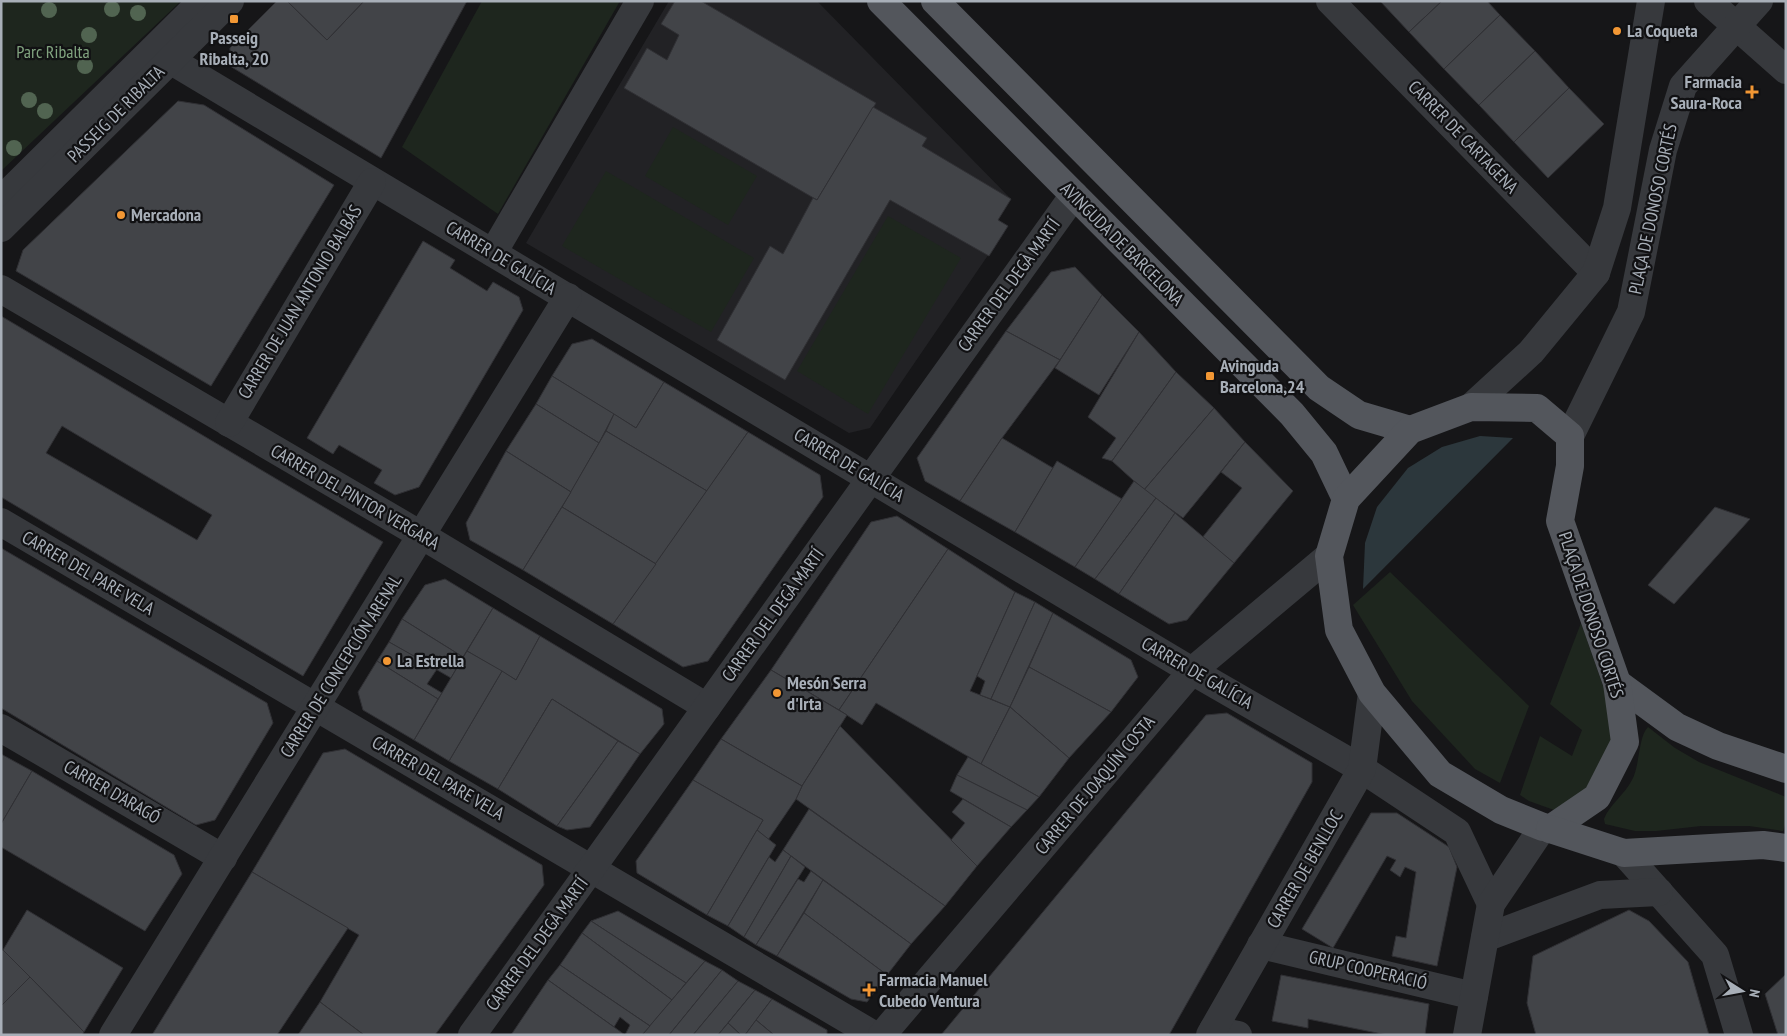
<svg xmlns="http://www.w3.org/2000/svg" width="1787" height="1036" viewBox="0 0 1787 1036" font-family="'PT Sans Narrow',sans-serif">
	<rect width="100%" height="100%" fill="#161618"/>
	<path fill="#222225" d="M669,1H817L1011,199L998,220L1008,226L870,428L849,433L526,243Z"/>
	<g fill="#1e261e">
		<path d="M1,1H181L1,171Z"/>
		<path d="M482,1H620L498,214L402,147Z"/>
		<path d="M673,127L757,176L728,225L645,176Z"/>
		<path d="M606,171L754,258L711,332L562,246Z"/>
		<path d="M888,216L961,258L868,414L797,371Z"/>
		<path d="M1390,572L1529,706L1500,783L1475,769L1412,701L1353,605Z"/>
		<path d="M1581,623L1617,726L1608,757L1585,791L1554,810L1529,801L1520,795L1540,736L1572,756L1582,730L1550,704Z"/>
		<path d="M1648,727L1675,748L1699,762L1786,797V822L1783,831L1749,826H1701L1656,831H1635L1605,824L1604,819C1610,804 1625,794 1632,780C1640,766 1638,737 1648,727Z"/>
	</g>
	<path fill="#2c373c" d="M1480,436L1513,438L1363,589L1365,543L1377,507L1408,468L1442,447Z"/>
	<g fill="#424448" stroke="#303034" fill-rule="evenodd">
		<path d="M277,1H287L327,40L364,1H467L381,158L230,66V48Z"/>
		<path d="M287,1H364L327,40Z"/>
		<path d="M675,1H701L876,103L817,200L624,88L647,48L667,60L679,35L661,24Z"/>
		<path d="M1380,1H1442L1409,32Z"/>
		<path d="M1442,1H1487L1500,15L1444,69L1409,32Z"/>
		<path d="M1500,15L1535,51L1479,105L1444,69Z"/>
		<path d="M1535,51L1569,88L1514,142L1479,105Z"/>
		<path d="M1569,88L1604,124L1548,178L1514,142Z"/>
		<path d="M178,101L204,105L334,185L211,386L16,271L23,250Z"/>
		<path d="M873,107L927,138L922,146L1011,199L998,220L1008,226L989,256L890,200L785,380L717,340L770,246L783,254L813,198L817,200Z"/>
		<path d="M423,241L455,260L450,268L487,291L493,282L519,297L523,310L419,487L395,495L374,483L382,470L339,445L333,454L307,438Z"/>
		<path d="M1075,267L1102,295L1060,360L1006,331L1051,272Z"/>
		<path d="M1102,295L1139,332L1099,395L1055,368Z"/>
		<path d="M1,316L383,542L303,676L1,497ZM62,426L212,515L197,540L46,453Z"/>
		<path d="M1006,331L1060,360L1002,438L960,501L925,481L917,458Z"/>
		<path d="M1139,332L1176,372L1112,461L1102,458L1116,438L1088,417Z"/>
		<path d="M592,339L664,382L636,428L552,376L572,344Z"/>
		<path d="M1176,372L1214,408L1144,490L1112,461Z"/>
		<path d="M552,376L614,414L599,443L536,404Z"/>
		<path d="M664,382L748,432L707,491L606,431L614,414L636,428Z"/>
		<path d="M536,404L599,443L571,492L506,451Z"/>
		<path d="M1214,408L1245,442L1183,518L1144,490Z"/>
		<path d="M606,431L707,491L656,564L562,507Z"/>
		<path d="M748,432L820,475L823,497L708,661L683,667L613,624Z"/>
		<path d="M1002,438L1053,468L1015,532L960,501Z"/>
		<path d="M1245,442L1293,491L1234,563L1202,538L1242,488L1221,472Z"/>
		<path d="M506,451L571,492L523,570L470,540L466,523Z"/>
		<path d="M1057,461L1122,499L1075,567L1015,532Z"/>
		<path d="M1134,481L1156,498L1095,579L1075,567Z"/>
		<path d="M1156,498L1175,513L1119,594L1095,579Z"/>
		<path d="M562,507L656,564L613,624L523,570Z"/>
		<path d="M1715,507L1750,519L1674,604L1648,585Z"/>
		<path d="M1175,513L1234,563L1187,620L1169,624L1119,594Z"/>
		<path d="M897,516L948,549L839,710L771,670L871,522Z"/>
		<path d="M1,548L267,703L273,723L215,820L196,825L1,708Z"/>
		<path d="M948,549L1015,592L970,691L1010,707L981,764L876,703L862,725L839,710Z"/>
		<path d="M445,579L493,608L463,657L402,619L425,585Z"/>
		<path d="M1015,592L1035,602L991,699L980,695L985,681L977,676Z"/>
		<path d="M1035,602L1053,613L1010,707L991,699Z"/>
		<path d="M493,608L540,636L516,680L467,651Z"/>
		<path d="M1053,613L1131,660L1138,677L1111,712L1029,667Z"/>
		<path d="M402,619L463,657L451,678L389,642Z"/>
		<path d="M540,636L662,709L664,724L640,754L552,699L498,789L449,761L502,671L516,680Z"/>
		<path d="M389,642L437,669L427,684L442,693L438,699L377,661Z"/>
		<path d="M467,651L502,671L449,761L414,740Z"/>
		<path d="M377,661L438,699L414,740L363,710L358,692Z"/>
		<path d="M1029,667L1111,712L1069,758L1010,707Z"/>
		<path d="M771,670L847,715L802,786L721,739Z"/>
		<path d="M552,699L618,741L557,826L498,789Z"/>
		<path d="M1010,707L1069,758L1039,797L981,764Z"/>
		<path d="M1227,713L1312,763V782L1169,1035H941L1206,715Z"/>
		<path d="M840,726L977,866L945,906L796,799L802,786Z"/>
		<path d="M721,739L802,786L796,799L768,840L757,830L763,820L693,780Z"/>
		<path d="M618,741L640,754L590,827L567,830L557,826Z"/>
		<path d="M345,749L542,865L544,885L435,1035H364L320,1002L359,935L252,872L323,753Z"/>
		<path d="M1,754L32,771L1,824Z"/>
		<path d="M968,757L981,764L1039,797L1027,810L957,775Z"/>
		<path d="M32,771L174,855L182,874L145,931L1,847V824Z"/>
		<path d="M957,775L1027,810L1011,827L950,791Z"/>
		<path d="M693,780L763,820L707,915L637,873L636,861Z"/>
		<path d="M963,799L1011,827L977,866L951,840L965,823L952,812Z"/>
		<path d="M809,809L945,906L911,944L783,850Z"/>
		<path d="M1371,813H1397L1449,847L1457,867L1437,966L1392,956L1396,936L1406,938L1416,872L1405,867L1400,877L1390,870L1396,860L1387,856L1333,948L1302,929Z"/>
		<path d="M757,830L776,845L728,926L707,915Z"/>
		<path d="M783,850L791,856L744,937L728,926L769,857L775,862Z"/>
		<path d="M791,856L805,867L756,945L744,937Z"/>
		<path d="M811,871L823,880L777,956L756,945L798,879L804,882Z"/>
		<path d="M252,872L348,928L277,1035H152Z"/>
		<path d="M823,880L911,944L887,975L804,913Z"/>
		<path d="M27,910L123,968L84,1032L3,950Z"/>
		<path d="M1629,910L1649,921L1688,962L1709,1035H1536L1527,1003L1533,956Z"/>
		<path d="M618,911L705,961L686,983L591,921Z"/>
		<path d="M804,913L887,975L867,1002L851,999L777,956Z"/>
		<path d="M591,921L686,983L672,1000L582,933Z"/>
		<path d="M582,933L672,1000L650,1026L560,965Z"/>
		<path d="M3,950L30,977L1,1006V952Z"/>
		<path d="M705,961L722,970L669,1035H642Z"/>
		<path d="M560,965L650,1026L642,1035H625L630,1025L620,1017L614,1027L548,980Z"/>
		<path d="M722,970L738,981L693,1035H669Z"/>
		<path d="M1786,974V1035H1778L1765,994Z"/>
		<path d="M1281,975L1429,1004L1425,1035H1387L1308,1019V1028L1272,1021Z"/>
		<path d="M30,977L84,1032L82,1035H1V1006Z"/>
		<path d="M548,980L614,1027L625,1035H511Z"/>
		<path d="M738,981L755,990L718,1035H693Z"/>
		<path d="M755,990L772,999L745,1035H741L728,1023Z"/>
		<path d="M772,999L827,1030V1035H774L756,1020Z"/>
		<path d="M320,1002L364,1035H298Z"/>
		<path d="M756,1020L774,1035H745Z"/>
		<path d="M728,1023L741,1035H718Z"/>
	</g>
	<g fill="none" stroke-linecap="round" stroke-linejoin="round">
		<g stroke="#37393d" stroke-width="28">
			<path d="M1330,1L1596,273"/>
			<path d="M1708,1L1786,70"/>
			<path d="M170,60L1192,671L1362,769L1457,832L1491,904"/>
			<path d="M1,200L202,1"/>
			<path d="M1,228L230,1"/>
			<path d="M493,253L640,1"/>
			<path d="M1,289L421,535L707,707"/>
			<path d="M1471,407L1531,352L1596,273L1617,208L1651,1"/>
			<path d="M229,423L372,182"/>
			<path d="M1570,436L1631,312L1663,150L1683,86L1759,1"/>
			<path d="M1,522L874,1035"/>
			<path d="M1,728L223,858"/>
			<path d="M1624,853L1715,955L1739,1035"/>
			<path d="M1485,938L1600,895L1659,892"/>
			<path d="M1261,945L1474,996"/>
			<path d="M1213,1030L1238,1035"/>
			<path d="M113,1035L568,297"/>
			<path d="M472,1035L1074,195"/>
			<path d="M882,1035L1192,671L1329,556"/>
			<path d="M1210,1035L1362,769L1372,693"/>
			<path d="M1467,1035L1491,904L1543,827L1550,829"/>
		</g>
		<g stroke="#53565c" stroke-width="28">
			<path d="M881,1L1292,414L1324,453L1346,499"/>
			<path d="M935,1L1319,388L1359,415L1410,430"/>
			<path d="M1617,683L1677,727L1718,746L1786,769"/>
			<path d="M1543,827L1501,810L1440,774L1372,693L1339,630L1329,556L1346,499L1410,430L1471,407L1537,408L1570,436V466L1560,521L1617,683L1625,742L1597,797L1550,829"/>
			<path d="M1550,829L1624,853L1763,845L1786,848"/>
		</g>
	</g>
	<g fill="#516451">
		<circle cx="112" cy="9" r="8"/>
		<circle cx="49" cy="10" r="8"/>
		<circle cx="138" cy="13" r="8"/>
		<circle cx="89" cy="35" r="8"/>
		<circle cx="85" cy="66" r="8"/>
		<circle cx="29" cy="100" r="8"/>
		<circle cx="45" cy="111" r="8"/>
		<circle cx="14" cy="148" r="8"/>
	</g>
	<g fill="#f29734" stroke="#111113" stroke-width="2">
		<rect x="229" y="14" width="10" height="10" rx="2.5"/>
		<circle cx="1617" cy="31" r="5"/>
		<path d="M1749.5 84.5h5v5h5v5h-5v5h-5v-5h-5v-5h5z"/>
		<circle cx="121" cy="215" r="5"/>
		<rect x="1205" y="371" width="10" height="10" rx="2.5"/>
		<circle cx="387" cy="661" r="5"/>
		<circle cx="777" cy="693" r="5"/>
		<path d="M866.5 982.5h5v5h5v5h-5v5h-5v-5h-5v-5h5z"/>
	</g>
	<g text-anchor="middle" stroke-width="4.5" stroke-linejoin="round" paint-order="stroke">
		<g font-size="18" font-weight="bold" fill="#a8afb8" stroke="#111113" text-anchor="start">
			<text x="1627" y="37">La Coqueta</text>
			<text x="234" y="44" text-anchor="middle">Passeig<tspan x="234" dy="21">Ribalta, 20</tspan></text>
			<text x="1742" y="88" text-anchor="end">Farmacia<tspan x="1742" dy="21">Saura-Roca</tspan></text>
			<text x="131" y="221">Mercadona</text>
			<text x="1220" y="372">Avinguda<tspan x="1220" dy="21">Barcelona,24</tspan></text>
			<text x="397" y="667">La Estrella</text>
			<text x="787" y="689">Mesón Serra<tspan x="787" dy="21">d'Irta</tspan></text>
			<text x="879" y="986">Farmacia Manuel<tspan x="879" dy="21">Cubedo Ventura</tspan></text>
		</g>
		<g font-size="18" fill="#81a37f" stroke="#111113">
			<text x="53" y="58">Parc Ribalta</text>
		</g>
		<g font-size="18" fill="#a8afb8" stroke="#111113">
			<text transform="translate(116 114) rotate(-45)" y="6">PASSEIG DE RIBALTA</text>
			<text transform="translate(1463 137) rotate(46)" y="6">CARRER DE CARTAGENA</text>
			<text transform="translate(1653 209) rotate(-78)" y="6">PLAÇA DE DONOSO CORTÉS</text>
			<text transform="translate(1122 244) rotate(45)" y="6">AVINGUDA DE BARCELONA</text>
			<text transform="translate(501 258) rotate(31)" y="6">CARRER DE GALÍCIA</text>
			<text transform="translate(1009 285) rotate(-54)" y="6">CARRER DEL DEGÀ MARTÍ</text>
			<text transform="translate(300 302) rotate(-59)" y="6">CARRER DE JUAN ANTONIO BALBÁS</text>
			<text transform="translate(849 465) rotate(31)" y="6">CARRER DE GALÍCIA</text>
			<text transform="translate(355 497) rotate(30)" y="6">CARRER DEL PINTOR VERGARA</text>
			<text transform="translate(88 573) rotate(30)" y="6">CARRER DEL PARE VELA</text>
			<text transform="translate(773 615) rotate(-54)" y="6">CARRER DEL DEGÀ MARTÍ</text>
			<text transform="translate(1591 615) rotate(72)" y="6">PLAÇA DE DONOSO CORTÉS</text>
			<text transform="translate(341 666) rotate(-58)" y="6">CARRER DE CONCEPCIÓN ARENAL</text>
			<text transform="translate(1197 673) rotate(30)" y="6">CARRER DE GALÍCIA</text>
			<text transform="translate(438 778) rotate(30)" y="6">CARRER DEL PARE VELA</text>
			<text transform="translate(1095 785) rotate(-50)" y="6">CARRER DE JOAQUÍN COSTA</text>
			<text transform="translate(112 792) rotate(30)" y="6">CARRER D'ARAGÓ</text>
			<text transform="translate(1305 869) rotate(-60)" y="6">CARRER DE BENLLOC</text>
			<text transform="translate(537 944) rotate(-54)" y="6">CARRER DEL DEGÀ MARTÍ</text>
			<text transform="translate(1368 970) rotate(13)" y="6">GRUP COOPERACIÓ</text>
		</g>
	</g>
	<rect width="1787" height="1036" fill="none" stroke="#a8afb8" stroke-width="5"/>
	<g transform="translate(1742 991) rotate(101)" stroke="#111113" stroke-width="4" paint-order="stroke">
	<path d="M0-4L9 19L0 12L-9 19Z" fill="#a8afb8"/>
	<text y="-8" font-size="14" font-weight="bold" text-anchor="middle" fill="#a8afb8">N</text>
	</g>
</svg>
